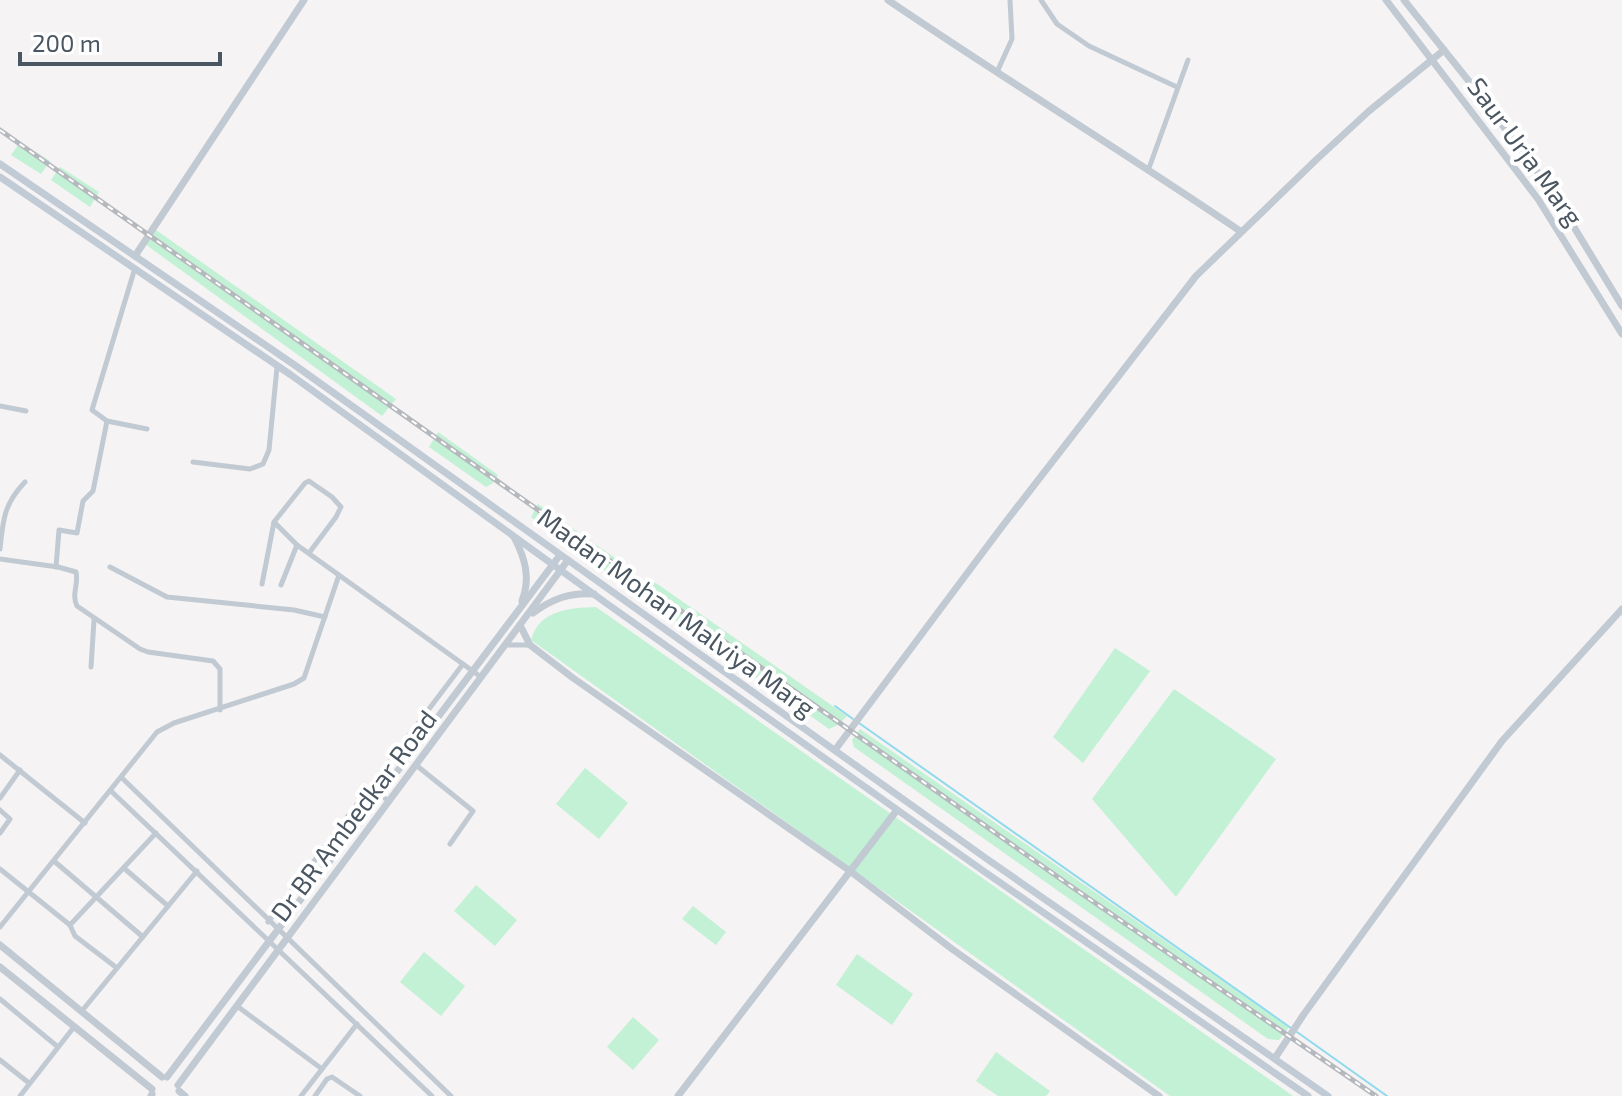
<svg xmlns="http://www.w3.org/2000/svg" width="1622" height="1096" viewBox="0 0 1622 1096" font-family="'Exo 2',sans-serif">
	<rect width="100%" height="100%" fill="#f5f3f3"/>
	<g fill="#c3f1d5">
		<path d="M20,142L50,161L41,174L11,155Z"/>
		<path d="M60,167L99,192L90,207L51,180Z"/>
		<path d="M156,230L396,399L382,416L145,244Z"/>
		<path d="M438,432L498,475L493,483L486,487L429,447Z"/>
		<path d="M538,504L618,560L608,573L531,517Z"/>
		<path d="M653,581L847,716L838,725L829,729L644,598Z"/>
		<path d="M596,607L1293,1096H1170L531,640C539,610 569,608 596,607Z"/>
		<path d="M1115,648L1150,671L1083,763L1053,737Z"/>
		<path d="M1174,689L1276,759L1176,897L1092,799Z"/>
		<path d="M860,729L1289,1027L1279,1040L1268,1039L854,747L852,740Z"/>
		<path d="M585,768L628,803L599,839L556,804Z"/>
		<path d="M476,885L517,920L495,946L454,911Z"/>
		<path d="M693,906L726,932L716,945L682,919Z"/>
		<path d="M424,952L465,986L441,1016L400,982Z"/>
		<path d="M857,954L913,994L892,1025L836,985Z"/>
		<path d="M633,1017L659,1040L633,1070L607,1047Z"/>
		<path d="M996,1052L1050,1091L1046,1096H998L976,1081Z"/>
	</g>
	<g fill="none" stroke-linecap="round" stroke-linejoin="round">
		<g stroke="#90daee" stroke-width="2">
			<path d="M835,706L853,719"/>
			<path d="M859,723L1291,1028"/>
			<path d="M1297,1032L1387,1096"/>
		</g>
		<g stroke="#c1cad2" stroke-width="5">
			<path d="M1041,0L1057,24L1089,46L1177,87"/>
			<path d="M997,72L1012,39L1010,0"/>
			<path d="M1149,168L1188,60"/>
			<path d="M135,268L92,410L107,421L147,429"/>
			<path d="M0,406L26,411"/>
			<path d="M193,462L250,469L263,464L269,450L277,367"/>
			<path d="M274,522L297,545L481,677"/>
			<path d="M0,549C3,519 4,504 25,482"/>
			<path d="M0,559L58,567L76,572C79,584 71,594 77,606L140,649L148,652L213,661L220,669V710"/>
			<path d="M56,567L59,530L77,533L83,501L93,491L107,421"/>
			<path d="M110,567L167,597L294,610L325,617"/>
			<path d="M262,584L274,522L305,483L309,481L332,497L341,507L336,517L309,553"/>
			<path d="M281,585L297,545"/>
			<path d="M508,645H529"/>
			<path d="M91,667L94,620"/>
			<path d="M0,755L85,823"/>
			<path d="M416,765L473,811L450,844"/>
			<path d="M122,778L451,1096"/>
			<path d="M369,788L389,801"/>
			<path d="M111,791L432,1096"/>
			<path d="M0,798L20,770"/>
			<path d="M0,810L10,819L0,833"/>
			<path d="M54,861L143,937"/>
			<path d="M0,869L70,925L156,833"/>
			<path d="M125,869L168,906"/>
			<path d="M268,922L463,664"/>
			<path d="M70,925L75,936L117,968"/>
			<path d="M0,927L157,732L174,723L294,684L304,678L339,575"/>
			<path d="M0,999L58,1047"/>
			<path d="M237,1006L322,1069"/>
			<path d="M81,1012L197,871"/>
			<path d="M0,1060L29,1083"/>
			<path d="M20,1096L74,1027"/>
			<path d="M301,1096L357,1024"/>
			<path d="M315,1096L327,1079L332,1077L360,1096"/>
		</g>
		<g stroke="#c1cad2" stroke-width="7">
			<path d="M888,0C1004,79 1124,152 1240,231"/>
			<path d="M1386,0L1538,199L1622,334"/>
			<path d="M1404,0L1476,90L1552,191L1622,306"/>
			<path d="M135,256L304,0"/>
			<path d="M514,537C525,558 531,578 522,601"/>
			<path d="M533,613C552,599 570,592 594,594"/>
			<path d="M520,625L530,645L573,678L850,871L952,949L1159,1096"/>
			<path d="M835,750L1001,528L1196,276L1317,159L1369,111L1444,50"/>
			<path d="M0,945L162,1077"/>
			<path d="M0,967L152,1089"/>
			<path d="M1275,1058L1304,1014L1502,741L1622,609"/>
			<path d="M167,1077L560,555"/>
			<path d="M178,1085L568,560"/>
			<path d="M179,1091L185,1096"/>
			<path d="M151,1096L152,1094"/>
			<path d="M678,1096L897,810"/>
		</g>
		<g stroke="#c1cbd6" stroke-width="7">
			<path d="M0,164L296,366L987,859L1328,1096"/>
			<path d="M0,177L291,375L606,603L982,870L1308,1096"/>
		</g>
		<g stroke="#b5b8bd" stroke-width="5">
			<path id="rail" d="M0,130L1072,887L1376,1096"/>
		</g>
		<use href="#rail" stroke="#fff" stroke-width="2" stroke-dasharray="6" stroke-linecap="butt"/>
	</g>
	<g text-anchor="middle" stroke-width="8" stroke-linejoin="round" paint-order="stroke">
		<g font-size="26" fill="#4a5661" stroke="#fff">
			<text transform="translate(1525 152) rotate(54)" y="9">Saur Urja Marg</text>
			<text transform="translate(676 613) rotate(36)" y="9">Madan Mohan Malviya Marg</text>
			<text transform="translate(354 816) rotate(-53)" y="9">Dr BR Ambedkar Road</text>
		</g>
	</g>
	<path d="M20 52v12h200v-12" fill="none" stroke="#4a5661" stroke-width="4"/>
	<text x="32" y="52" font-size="24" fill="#4a5661" stroke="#ffffff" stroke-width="6" paint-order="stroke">200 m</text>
</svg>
